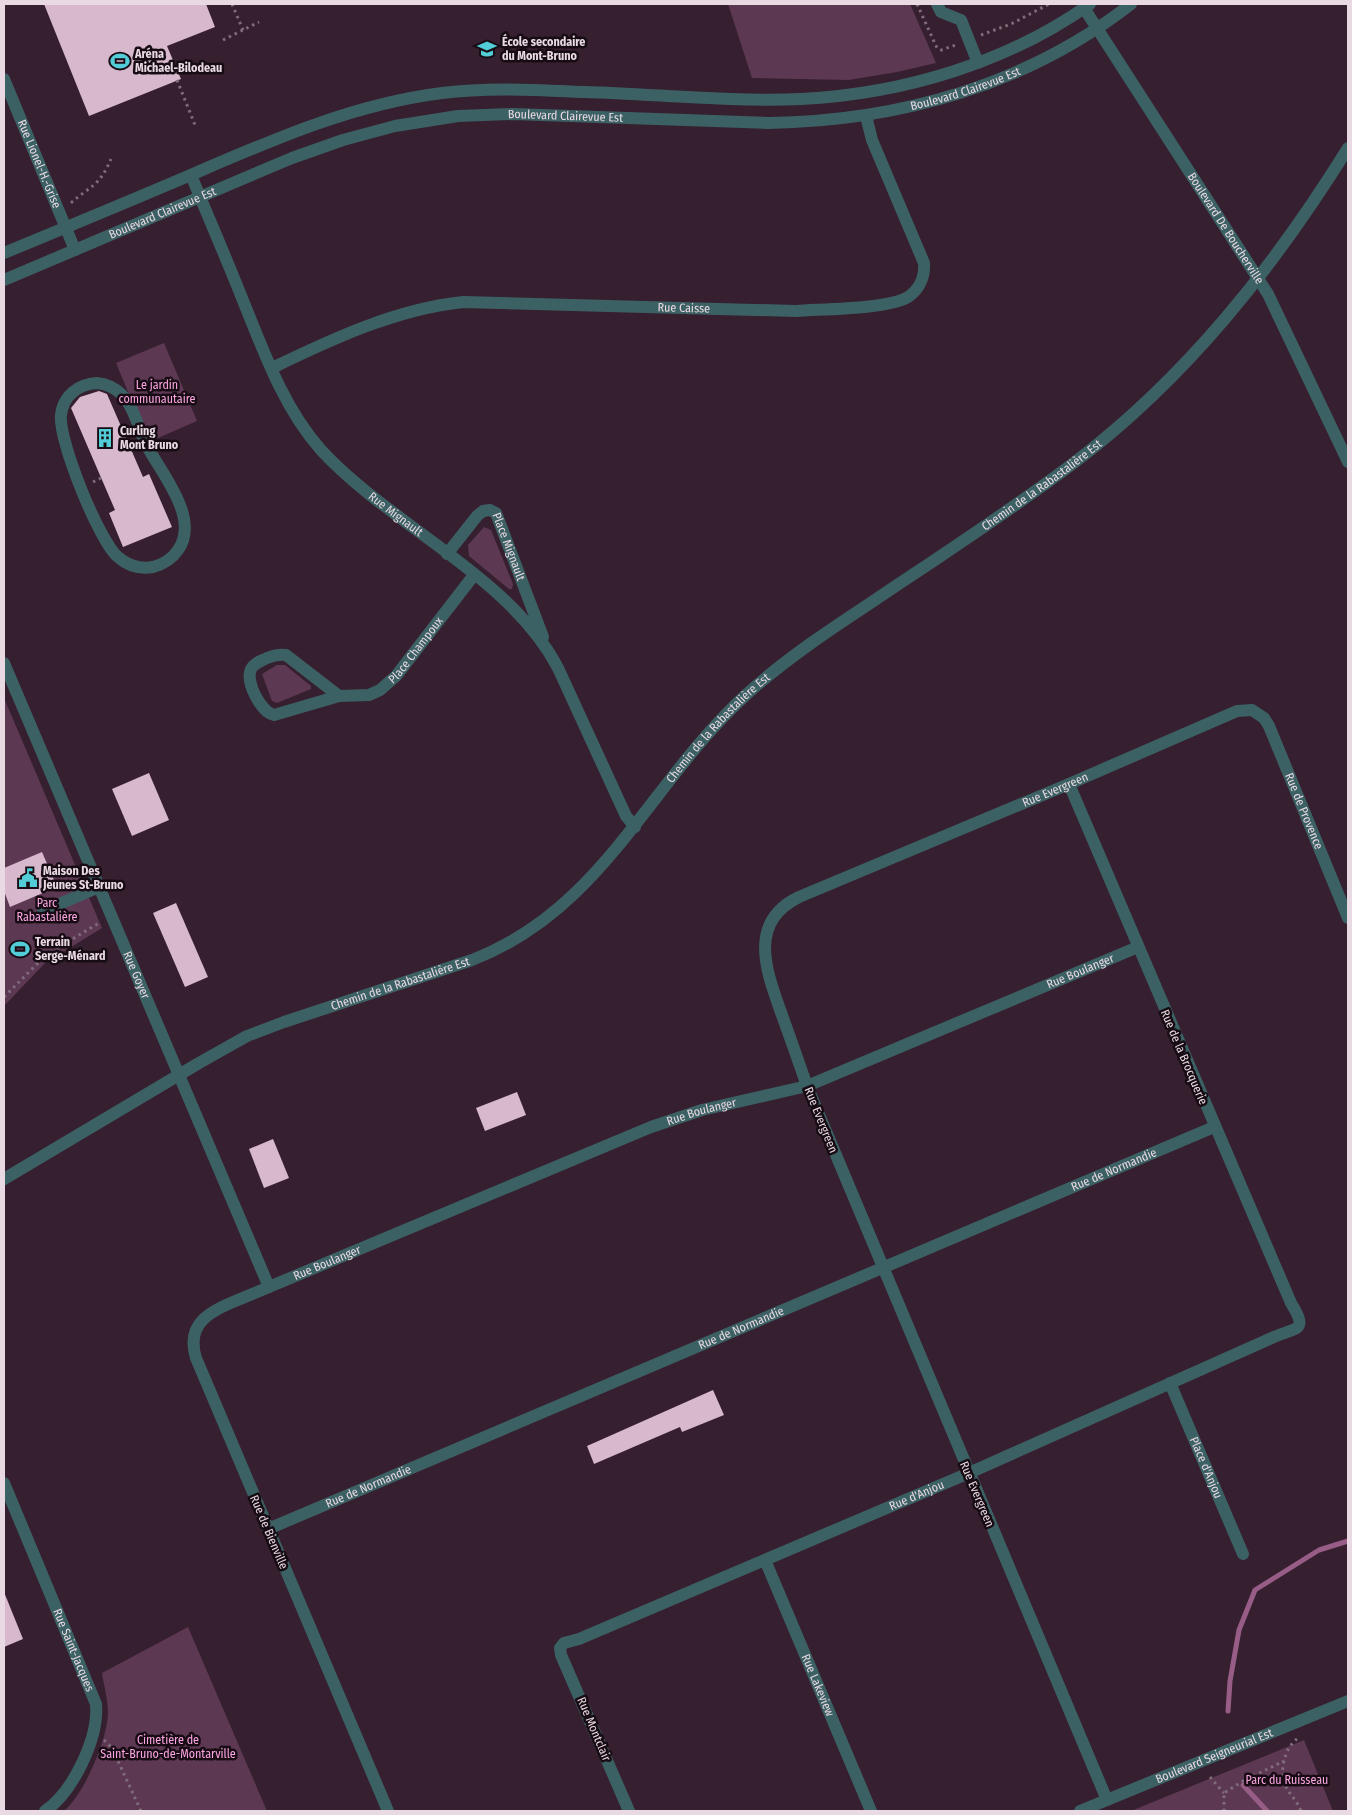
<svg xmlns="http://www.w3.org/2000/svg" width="1352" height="1815" viewBox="0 0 1352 1815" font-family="'Fira Sans Condensed',sans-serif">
	<rect width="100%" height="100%" fill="#361f2f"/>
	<g fill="#5d3852">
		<path d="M728,4H910L936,63L897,72L849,80L752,78Z"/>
		<path d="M164,343L197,421L149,442L116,363Z"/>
		<path d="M484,527L491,530L513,584L512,589H509L469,556L468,545Z"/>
		<path d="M277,665H285L311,686V689L277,703L272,701L262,674Z"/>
		<path d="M4,698L102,928L45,963L4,1006Z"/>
		<path d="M188,1627L267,1811H64C84,1794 108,1739 108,1712C108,1700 104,1686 102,1673Z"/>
		<path d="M1304,1740L1333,1811H1131Z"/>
	</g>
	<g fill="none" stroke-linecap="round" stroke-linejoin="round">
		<g stroke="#985d86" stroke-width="5">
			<path d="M1228,1711L1230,1681L1239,1630L1255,1590L1319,1550L1348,1541"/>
			<path d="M1243,1785L1267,1811"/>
		</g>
	</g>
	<g fill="#d7b8cc">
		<path d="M44,4H206L215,27L167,46L181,79L89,116Z"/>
		<path d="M99,391L107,394L143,477L149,474L172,527L123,547L109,513L115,510L71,408L80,397Z"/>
		<path d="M149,773L169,820L132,836L112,789Z"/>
		<path d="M42,852L57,887L10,907L4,891V868Z"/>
		<path d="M176,903L208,977L185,987L153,913Z"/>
		<path d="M517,1092L526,1115L485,1131L476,1108Z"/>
		<path d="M273,1139L289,1178L264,1188L249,1149Z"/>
		<path d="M713,1390L724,1415L682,1432L680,1427L594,1464L587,1446Z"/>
		<path d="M4,1592L23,1639L4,1647Z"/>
	</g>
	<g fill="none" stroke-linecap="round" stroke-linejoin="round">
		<g stroke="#806c7a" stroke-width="3" stroke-dasharray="2.5 4" stroke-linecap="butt">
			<path d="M232,4L243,30"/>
			<path d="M917,4L937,48L941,50L956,45"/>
			<path d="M981,35L1011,24L1049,4"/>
			<path d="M223,40L259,22"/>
			<path d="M177,80L195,125"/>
			<path d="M71,203C91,185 99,187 111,159"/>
			<path d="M93,482L101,478"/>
			<path d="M4,997L46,955L99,923"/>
			<path d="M1297,1739C1285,1747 1278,1773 1286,1787C1291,1796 1297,1801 1301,1811"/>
			<path d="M104,1740L112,1748L141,1811"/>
			<path d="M1210,1777L1224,1793"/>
			<path d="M1224,1811V1793L1243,1781L1284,1761"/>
		</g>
		<g stroke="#3c6164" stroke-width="12">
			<path d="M937,4L941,12L961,20L978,63"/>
			<path id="s1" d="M1084,8L1268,294L1348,462"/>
			<path id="s2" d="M4,79L75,250"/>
			<path id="s3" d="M191,175C207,214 224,253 240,293C262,347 282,406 321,450C391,526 510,576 558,668L626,816L635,827"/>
			<path d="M4,253C67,227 130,201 193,174C274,139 354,104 442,93C489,87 537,90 584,92C656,94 729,102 801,99C902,94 1007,63 1090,4"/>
			<path id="s4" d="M4,280L292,158L343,140L395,126L458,116L513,114L768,123C899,121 1027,85 1131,4"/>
			<path id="s5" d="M272,368C332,339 396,309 463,302L796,311C821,309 889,309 908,297C920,289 925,276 924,263L872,140L866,116"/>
			<path d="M97,383C106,384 114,387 121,394C134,406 138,428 146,444C160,472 201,518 178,550C172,559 164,564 153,567C141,569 128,566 118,557C99,541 58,440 61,415C63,396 78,384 97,383Z"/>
			<path id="s6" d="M447,554L477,516L483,511L490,510L496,513L543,637"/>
			<path id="s7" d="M4,663L269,1287"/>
			<path id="s8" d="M339,696L286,655C279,654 274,655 267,658C261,661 254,663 251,669C245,682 261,712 274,715L339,696L369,695L380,690L396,676L474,575"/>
			<path d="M43,911L99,887"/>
			<path id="s9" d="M4,1179L199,1063L247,1036L284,1022L472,960C604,909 649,782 748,693C787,658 831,629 875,600C942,555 1010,511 1075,462C1187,377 1274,267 1348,148"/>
			<path id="s10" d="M1170,1383L1243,1554"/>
			<path id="s11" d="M4,1483L96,1704C99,1738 73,1792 45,1811"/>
			<path id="s12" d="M268,1529L1214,1127"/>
			<path id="s13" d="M765,1560L871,1811"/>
			<path id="s14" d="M1107,1800L807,1086C799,1063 791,1040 783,1018C768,975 745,923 799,897L1069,784L1237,711L1252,710L1264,718L1269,726L1348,918"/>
			<path id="s15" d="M388,1811L196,1358C184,1319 217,1309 245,1297L651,1127L702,1110L807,1086L1138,947"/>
			<path id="s16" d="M629,1811L561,1655L560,1648L564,1643L579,1639L969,1473L1274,1337C1298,1327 1308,1331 1291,1303L1069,784"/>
			<path id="s17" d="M1080,1811L1348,1701"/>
		</g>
	</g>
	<defs>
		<g id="school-bare" transform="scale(1.5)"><path d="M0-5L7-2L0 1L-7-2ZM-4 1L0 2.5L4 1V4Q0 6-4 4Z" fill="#52ccd6" stroke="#170c14" stroke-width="2.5" paint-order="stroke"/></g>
		<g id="stadium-bare" transform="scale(1.5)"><path d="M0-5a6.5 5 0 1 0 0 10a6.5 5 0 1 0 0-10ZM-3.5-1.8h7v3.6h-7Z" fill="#52ccd6" stroke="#170c14" stroke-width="2.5" paint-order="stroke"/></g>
		<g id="building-bare" transform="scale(1.5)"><path d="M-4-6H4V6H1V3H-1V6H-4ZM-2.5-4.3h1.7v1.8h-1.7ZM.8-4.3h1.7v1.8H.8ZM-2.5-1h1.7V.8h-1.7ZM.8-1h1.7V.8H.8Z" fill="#52ccd6" stroke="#170c14" stroke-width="2.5" paint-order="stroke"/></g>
		<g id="civic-bare" transform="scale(1.5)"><path d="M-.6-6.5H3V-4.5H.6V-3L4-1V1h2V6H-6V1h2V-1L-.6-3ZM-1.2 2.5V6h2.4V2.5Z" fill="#52ccd6" stroke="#170c14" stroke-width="2.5" paint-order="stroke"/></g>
	</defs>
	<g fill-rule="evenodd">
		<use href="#school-bare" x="487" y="49"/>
		<use href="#stadium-bare" x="120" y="61"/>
		<use href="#building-bare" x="105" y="438"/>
		<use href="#civic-bare" x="28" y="878"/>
		<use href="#stadium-bare" x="20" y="949"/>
	</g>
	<g text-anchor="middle" stroke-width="5" stroke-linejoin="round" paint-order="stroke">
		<g font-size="12" font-weight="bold" fill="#e9d9e3" stroke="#170c14" text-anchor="start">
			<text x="502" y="46">École secondaire<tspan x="502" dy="14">du Mont-Bruno</tspan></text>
			<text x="135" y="58">Aréna<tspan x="135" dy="14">Michael-Bilodeau</tspan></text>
			<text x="120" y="435">Curling<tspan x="120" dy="14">Mont Bruno</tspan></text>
			<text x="43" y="875">Maison Des<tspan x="43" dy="14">Jeunes St-Bruno</tspan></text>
			<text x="35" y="946">Terrain<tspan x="35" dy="14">Serge-Ménard</tspan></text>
		</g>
		<g font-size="12" fill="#e9d9e3" stroke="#170c14">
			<text dy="4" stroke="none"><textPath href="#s4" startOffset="996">Boulevard Clairevue Est</textPath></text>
			<text dy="4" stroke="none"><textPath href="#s4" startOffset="592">Boulevard Clairevue Est</textPath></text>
			<text dy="4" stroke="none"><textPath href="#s2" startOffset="92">Rue Lionel-H.-Grise</textPath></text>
			<text dy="4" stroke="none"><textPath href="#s4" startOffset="172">Boulevard Clairevue Est</textPath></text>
			<text dy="4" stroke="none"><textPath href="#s1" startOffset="262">Boulevard De Boucherville</textPath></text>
			<text dy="4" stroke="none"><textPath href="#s5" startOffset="424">Rue Caisse</textPath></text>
			<text dy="4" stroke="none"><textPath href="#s9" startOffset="1268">Chemin de la Rabastalière Est</textPath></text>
			<text dy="4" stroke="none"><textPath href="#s3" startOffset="404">Rue Mignault</textPath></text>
			<text dy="4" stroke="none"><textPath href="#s6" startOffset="106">Place Mignault</textPath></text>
			<text dy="4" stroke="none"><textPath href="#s8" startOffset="325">Place Champoux</textPath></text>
			<text dy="4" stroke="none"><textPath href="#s9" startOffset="862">Chemin de la Rabastalière Est</textPath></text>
			<text dy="4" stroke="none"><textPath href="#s14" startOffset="1262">Rue Evergreen</textPath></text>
			<text dy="4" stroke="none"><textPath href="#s14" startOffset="1591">Rue de Provence</textPath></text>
			<text dy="4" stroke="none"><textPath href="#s15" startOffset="1479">Rue Boulanger</textPath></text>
			<text dy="4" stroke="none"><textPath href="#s7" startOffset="339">Rue Goyer</textPath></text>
			<text dy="4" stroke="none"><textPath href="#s9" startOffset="444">Chemin de la Rabastalière Est</textPath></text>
			<text transform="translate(1184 1057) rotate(67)" y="4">Rue de la Brocquerie</text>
			<text dy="4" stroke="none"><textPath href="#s15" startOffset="1074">Rue Boulanger</textPath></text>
			<text transform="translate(821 1120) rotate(68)" y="4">Rue Evergreen</text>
			<text dy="4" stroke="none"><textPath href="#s12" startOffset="919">Rue de Normandie</textPath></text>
			<text dy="4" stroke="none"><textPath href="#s15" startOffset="670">Rue Boulanger</textPath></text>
			<text dy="4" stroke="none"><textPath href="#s12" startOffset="514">Rue de Normandie</textPath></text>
			<text dy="4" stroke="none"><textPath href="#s10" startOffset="92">Place d'Anjou</textPath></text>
			<text dy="4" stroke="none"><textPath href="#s12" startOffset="109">Rue de Normandie</textPath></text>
			<text transform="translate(977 1494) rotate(67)" y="4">Rue Evergreen</text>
			<text dy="4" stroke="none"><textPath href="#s16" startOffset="566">Rue d'Anjou</textPath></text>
			<text transform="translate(269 1532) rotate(67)" y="4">Rue de Bienville</text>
			<text dy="4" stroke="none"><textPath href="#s11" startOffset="181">Rue Saint-Jacques</textPath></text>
			<text dy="4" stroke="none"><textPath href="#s13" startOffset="136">Rue Lakeview</textPath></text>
			<text transform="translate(594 1729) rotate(67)" y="4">Rue Montclair</text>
			<text dy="4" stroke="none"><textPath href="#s17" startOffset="145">Boulevard Seigneurial Est</textPath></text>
		</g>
		<g font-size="12" fill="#fba5e1" stroke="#170c14">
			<text x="157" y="389">Le jardin<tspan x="157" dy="14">communautaire</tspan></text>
			<text x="47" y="907">Parc<tspan x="47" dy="14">Rabastalière</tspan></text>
			<text x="168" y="1744">Cimetière de<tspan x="168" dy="14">Saint-Bruno-de-Montarville</tspan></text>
			<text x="1287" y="1784">Parc du Ruisseau</text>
		</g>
	</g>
	<rect width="1352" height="1815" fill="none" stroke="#e9d9e3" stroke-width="10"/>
</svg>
